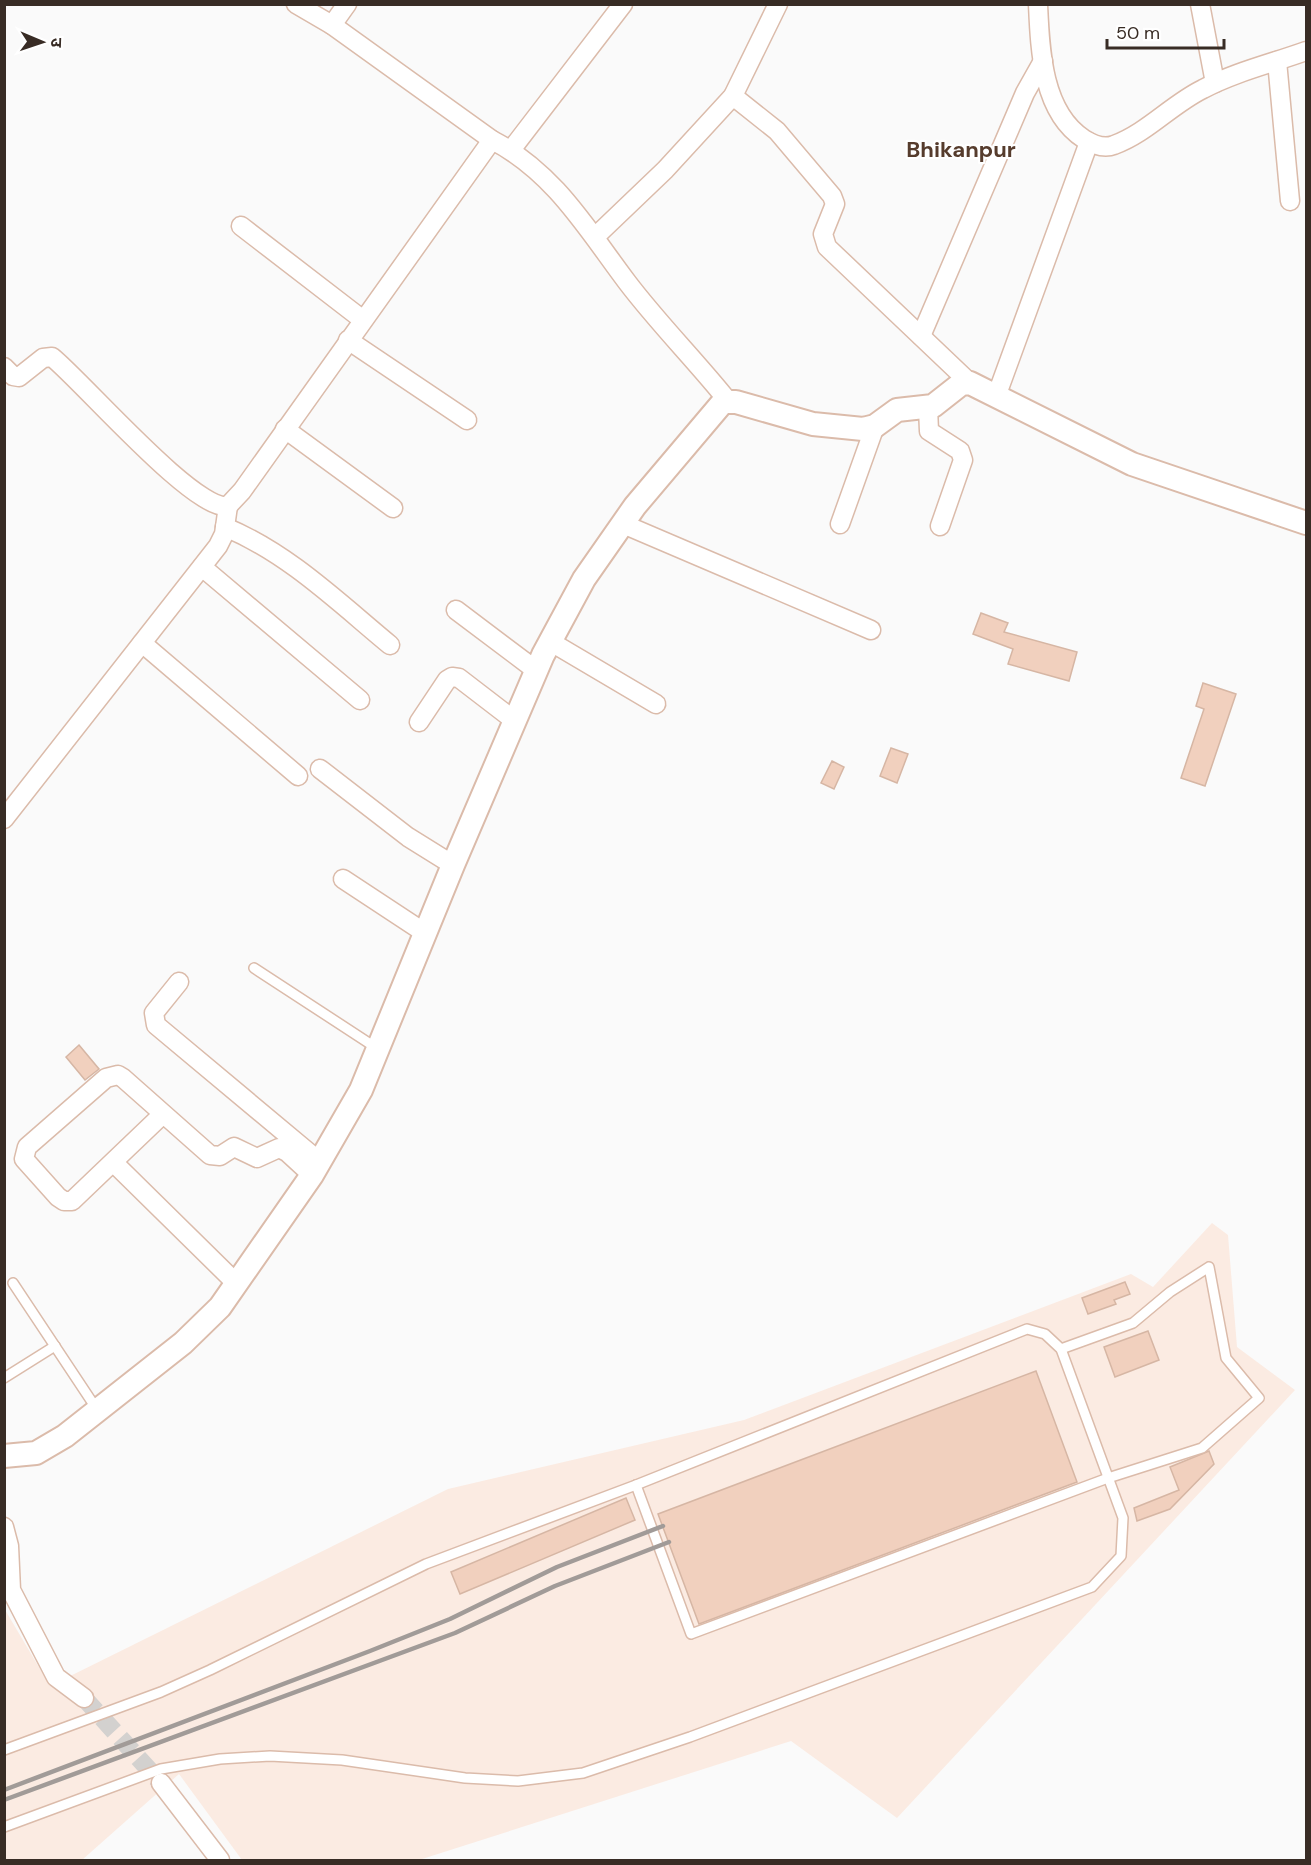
<svg xmlns="http://www.w3.org/2000/svg" width="1311" height="1865" viewBox="0 0 1311 1865" font-family="'DM Sans','Noto Sans Devanagari',sans-serif">
	<rect width="100%" height="100%" fill="#fafafa"/>
	<path fill="#fbebe2" d="M1212,1223L1228,1235L1237,1347L1295,1390L897,1818L791,1741L419,1860H242L179,1774L82,1860H5L4,1608L50,1686L448,1489L744,1420L1131,1274L1153,1287Z"/>
	<g fill="#f1d0be" stroke="#d6b6a4" stroke-width="1.5">
		<path d="M981,613L1008,623L1004,632L1077,652L1069,681L1008,664L1013,649L973,634Z"/>
		<path d="M1203,683L1236,694L1205,786L1181,778L1204,709L1196,706Z"/>
		<path d="M891,748L908,754L897,783L880,776Z"/>
		<path d="M832,761L844,767L834,789L821,783Z"/>
		<path d="M79,1045L99,1069L85,1080L66,1057Z"/>
		<path d="M1125,1282L1130,1294L1114,1300L1116,1304L1088,1314L1082,1298Z"/>
		<path d="M1148,1331L1159,1360L1115,1377L1104,1347Z"/>
		<path d="M1036,1371L1077,1482L699,1624L658,1514Z"/>
		<path d="M1209,1451L1214,1464L1170,1509L1137,1521L1134,1508L1179,1490L1170,1467Z"/>
		<path d="M626,1498L635,1520L460,1594L451,1572Z"/>
	</g>
	<g fill="none" stroke-linecap="round" stroke-linejoin="round">
		<path stroke="#d3d1cf" stroke-width="18" stroke-dasharray="18 9" stroke-linecap="butt" d="M84,1698L161,1783"/>
		<g stroke="#dbbbaa" stroke-width="12">
			<g id="service">
				<path d="M254,968L378,1049"/>
				<path d="M13,1283L98,1411"/>
				<path d="M4,1378L55,1346"/>
				<path d="M636,1485L691,1634L1108,1478L1202,1448L1259,1398L1226,1358L1209,1267L1170,1292L1133,1323L1061,1349"/>
				<path d="M4,1750L161,1692L210,1670L426,1564L636,1485L1027,1329L1045,1334L1061,1349L1123,1518L1121,1556L1092,1587L690,1737L583,1773L518,1781L465,1778L342,1760L270,1756L220,1759L161,1769L4,1827"/>
			</g>
		</g>
		<g stroke="#dbbbaa" stroke-width="21">
			<g id="minor">
				<path d="M296,4L332,25L492,140C554,172 587,229 627,282C658,323 696,361 728,401"/>
				<path d="M1038,4C1040,49 1042,112 1084,139C1092,144 1104,149 1114,145C1147,133 1172,104 1203,89C1235,72 1273,63 1306,51"/>
				<path d="M1200,4L1215,83"/>
				<path d="M332,25L347,4"/>
				<path d="M1277,61L1290,201"/>
				<path d="M733,96L777,131L832,196L835,204L823,234L827,247L970,383"/>
				<path d="M511,150L623,4"/>
				<path d="M241,226L363,320"/>
				<path d="M596,236L665,170L733,96L778,4"/>
				<path d="M921,336L1025,93L1043,61"/>
				<path d="M348,340L467,420"/>
				<path d="M4,367L13,376L19,377L43,358L52,357C83,382 195,512 228,506L242,491L492,140"/>
				<path d="M996,397L1089,142"/>
				<path d="M928,408L929,431L960,451L963,460L940,526"/>
				<path d="M285,429L393,508"/>
				<path d="M623,524L871,630"/>
				<path d="M840,524L875,426"/>
				<path d="M225,527C288,553 338,602 390,645"/>
				<path d="M202,567L360,700"/>
				<path d="M456,610L537,671"/>
				<path d="M551,642L656,704"/>
				<path d="M142,643L298,776"/>
				<path d="M419,722L447,680L452,677L459,678L515,721"/>
				<path d="M320,769L408,837L453,865"/>
				<path d="M4,819L218,546L224,534L228,506"/>
				<path d="M343,879L425,933"/>
				<path d="M179,982L154,1013L156,1025L320,1162"/>
				<path d="M163,1114L72,1201H64L58,1197L24,1159L27,1147L106,1078L118,1075L123,1078L210,1155L220,1156L234,1147L257,1158L279,1148L287,1152L312,1175"/>
				<path d="M114,1163L237,1284"/>
				<path d="M4,1527L9,1546L11,1590L56,1677L84,1698"/>
				<path d="M161,1783L220,1860"/>
			</g>
		</g>
		<g stroke="#dbbbaa" stroke-width="26">
			<path id="tertiary" d="M4,1456L36,1453L65,1436L183,1343L220,1307L312,1175L361,1090L453,865L543,655L584,579L635,506L723,402H736L813,424L863,429L875,426L897,410L933,406L961,384L970,383L1132,464L1306,523"/>
		</g>
		<use href="#service" stroke="#fff" stroke-width="9"/>
		<use href="#minor" stroke="#fff" stroke-width="18"/>
		<use href="#tertiary" stroke="#fff" stroke-width="22"/>
		<g stroke="#a19b98" stroke-width="4.5">
			<path d="M4,1790L370,1651L450,1619L557,1567L663,1526"/>
			<path d="M4,1800L455,1633L555,1586L669,1542"/>
		</g>
	</g>
	<g text-anchor="middle" stroke-width="4.5" stroke-linejoin="round" paint-order="stroke">
		<g font-size="22" font-weight="bold" fill="#563c2d" stroke="#fff">
			<text x="961" y="157">Bhikanpur</text>
		</g>
	</g>
	<rect width="1311" height="1865" fill="none" stroke="#382c25" stroke-width="12"/>
	<g transform="translate(42 42) rotate(92)" stroke="#ffffff" stroke-width="4.5" paint-order="stroke">
	<path d="M0-4.5L10 22L0 15L-10 22Z" fill="#382c25"/>
	<text y="-9" font-size="16" font-weight="bold" text-anchor="middle" fill="#382c25">उ</text>
	</g>
	<path d="M1107 39v9h117v-9" fill="none" stroke="#382c25" stroke-width="3"/>
	<text x="1116" y="39" font-size="18" fill="#382c25" stroke="#ffffff" stroke-width="4.5" paint-order="stroke">50 m</text>
</svg>
